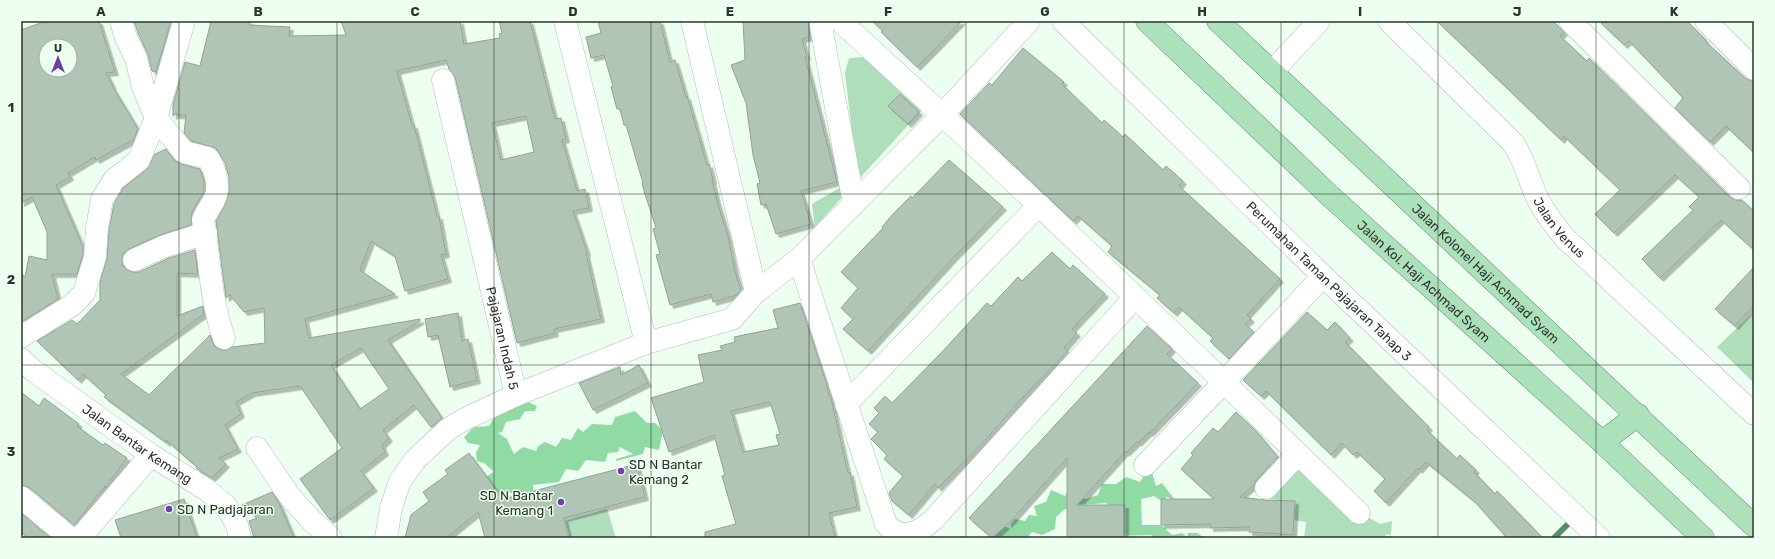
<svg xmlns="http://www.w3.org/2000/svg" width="1775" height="559" viewBox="0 0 1775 559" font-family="Rubik,sans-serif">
	<defs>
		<filter id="shadow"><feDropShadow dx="3.5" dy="3.5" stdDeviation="0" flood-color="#0004"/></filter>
	</defs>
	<rect width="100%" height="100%" fill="#edfff1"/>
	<g fill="#afdebb">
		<path d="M864,57L924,108L815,227L812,204L851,181L856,166L845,73L849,58Z"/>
		<path d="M1754,312V383L1717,347Z"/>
		<path d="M1300,470L1361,513L1380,524L1392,521L1391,535L1386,534L1385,538H1304L1306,522L1285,519L1288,501L1270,499L1286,473Z"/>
		<path d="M607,509L616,538H570L565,521Z"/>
	</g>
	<g fill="#90daa4">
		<path d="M524,400L537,406L535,411H525L520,419L506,422L502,432L498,433L507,439L514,454L523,447L536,451L538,446L545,442L556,447L562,438L571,440L578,428L583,432L592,424L612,425L615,417L635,411L647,423H655L663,430L659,450L645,447L643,454L616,461V459L633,454L620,447L618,452L608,453L605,462L586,460L578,471L566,469L559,482L533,485V496L530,498L507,492H492L483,481L490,474L494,472L484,463L477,461L476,453L480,445L468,443L464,437L474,427L489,426L502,404Z"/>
		<path d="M1152,473L1156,486L1162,483L1175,500L1167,497L1162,501L1154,496L1141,499L1142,525H1161L1172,535L1182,533L1187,537L1188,533H1197L1205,538H1152V535L1112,536L1116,510L1106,503L1080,505L1075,510L1065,509L1056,517L1055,529L1042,535L1032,532L1028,537L994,538L992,534L1001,525L1011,529V524L1015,519L1025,521L1029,515L1037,516L1034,506L1046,502L1051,490L1065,496L1067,493H1074L1085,499L1098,495L1102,484H1116L1126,477L1140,482L1144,475Z"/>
	</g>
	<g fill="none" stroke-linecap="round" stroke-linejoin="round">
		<path stroke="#578d66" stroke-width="6" d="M1554,538L1567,525"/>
	</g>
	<g fill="#b0c5b5" stroke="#90a494" fill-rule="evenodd" filter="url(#shadow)">
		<path d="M46,21H99L115,72L106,73L113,86H112L138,129L133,140L96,160L95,157L68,173L70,177L56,185L83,247V255L77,274H52L58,299L21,322V273L25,277L29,256L47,260V232L32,197L21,203V30ZM46,46H70V70H46Z"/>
		<path d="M134,21H171L156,72L152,71L148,55L138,33Z"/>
		<path d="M211,21H251L249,25L290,27L289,36L346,35L341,21H460L464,44L500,38L499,34L502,33L499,21H530L555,119L561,118L566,139L562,140L577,191L585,189L589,208L573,211L587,252L586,253L601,319L554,329L555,333L517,343L455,77L449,69L446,60L397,71L412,125H414L437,216H439L446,254L441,255L448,279L405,291L395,256L371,241L360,270L395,294L305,319L309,338L420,319V321L388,340L442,418L431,427L414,405L383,430L389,438L382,445L385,452L361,471L374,488L330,520L300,479L342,448L300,386L252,393L236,402L241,414L225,425L238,449L219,458L226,464L212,478L196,468L197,467L166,440L167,443L104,397L106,395L83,374L78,380L37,341L72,320L77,324L100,300V282L107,258L109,230L114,204L123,188L147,169L155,154L166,149L174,160L181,164L200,169L204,181V192L192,212L191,225L160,235L129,249L124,253L122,259V265L127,270L133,272H139L169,258L195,250L198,274L177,273V316L203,306L204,314L121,374L149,395L210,335L215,347L222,350H227L232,347L265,343L264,308L244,312L230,295L226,298L216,221L225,205L229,192V177L225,163L216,148L191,141L184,133L186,115H176L177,113L173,116V104L185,62L200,66ZM526,116L534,152L501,160L492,123ZM361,348L389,389L360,409L331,365Z"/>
		<path d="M598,21H660L670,62L675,60L686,97L687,96L707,165L709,164L713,180H712L718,204L728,236L735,271L741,290L737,295L713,302L711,294L670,305L656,255L660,254L653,229L656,228L644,191L642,183H643L626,125H624L620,109H617L611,87L613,86L604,55L591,58L586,37L601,33Z"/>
		<path d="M743,21H808L810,37L802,39L807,57H805L837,182L801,191L811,224L776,234L766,204L761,205L757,184L760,183L753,155L746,103L731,65L745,60Z"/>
		<path d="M872,21H962L917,67L881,32L883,31Z"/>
		<path d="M1437,21H1553L1564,32L1560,36L1587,61L1589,58L1730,197L1735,200H1742L1754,211V250L1721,220L1660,278L1642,259L1693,210L1689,207L1699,197L1675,175L1614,233L1595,214L1620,190L1564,136L1561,140Z"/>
		<path d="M1599,21H1687L1706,40L1705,41L1745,78L1754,82V153L1726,126L1710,142L1675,108L1683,98L1629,41L1624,45Z"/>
		<path d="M1023,48L1064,82L1062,84L1102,123L1104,120L1123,137L1125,134L1163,170L1166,166L1183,181L1179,186L1280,279L1247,315L1251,319L1245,324L1254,332L1229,359L1210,341L1213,338L1179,307L1174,313L1157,298L1160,295L1108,252L1112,246L1078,216L1073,221L960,114L989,83L992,85Z"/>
		<path d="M900,94L919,112L908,124L888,106Z"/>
		<path d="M949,160L1003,207L954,257L868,351L843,329L853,319L841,308L858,288L841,272L883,228L882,227L893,214L911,196L912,198Z"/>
		<path d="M1052,252L1070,269L1073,265L1105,294L1072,329L1077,333L1064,348L1068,351L1021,399L989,436L938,488L935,484L909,515L892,501L889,493L903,476L884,459L887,455L871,439L878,432L869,424L879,413L874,408L885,396L892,403L942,352L987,303L991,306L1018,277L1022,281Z"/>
		<path d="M1754,267V305L1735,326L1715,309Z"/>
		<path d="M800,303L826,382L829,396L831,395V398L848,473L850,472L857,507L829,513L835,538H705V532L736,524L722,476L725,475L714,435L669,452L651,398L704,382L698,355L722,350L720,346L735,342L734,337L778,328L773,310ZM770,402L780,434L776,435L779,445L743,452L731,411Z"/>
		<path d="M1307,312L1327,330L1335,322L1350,338L1345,342L1429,427L1427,430L1457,459L1460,455L1476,470L1474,472L1495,494L1497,491L1543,538H1507L1475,502L1426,462L1419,470L1418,468L1386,503L1374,491L1385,479L1357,452L1353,455L1342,443L1331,455L1266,391L1261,396L1243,380Z"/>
		<path d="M458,313L462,341L468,339L477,380L450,387L438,335L428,337L425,319Z"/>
		<path d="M1147,326L1172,349L1167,354L1198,383L1150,433L1149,432L1138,443L1137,442L1126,453L1125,452L1077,505H1125V538H1067V458L1011,521L992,538L969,518Z"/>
		<path d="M639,365L648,383L593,410L579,383L620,367L621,375Z"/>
		<path d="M21,392L39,406L44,398L79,424L77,426L103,445L105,443L127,458L105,488V486L74,525L29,487L21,485Z"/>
		<path d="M1236,412L1256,431L1278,457L1257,479L1254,485L1240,497L1264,500L1295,501L1293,535L1249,532V527L1210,528V524L1161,525V499H1214L1181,469L1193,455L1191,453L1213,428L1218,432Z"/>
		<path d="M469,453L503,499L637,464L645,497L564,518L569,538H485L478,512L446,538H405L411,515L429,501L423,492L448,474L445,470Z"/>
		<path d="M272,492L279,503L294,538H254L249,521L257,518L242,505Z"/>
		<path d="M184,499L197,538H121L115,520Z"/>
		<path d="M21,513L51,538H28L21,532Z"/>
	</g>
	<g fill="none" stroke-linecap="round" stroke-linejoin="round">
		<g stroke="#acc1b0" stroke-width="23">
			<g id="minor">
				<path d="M121,21L126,38L136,58L143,87L156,118L184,152L208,158C215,169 221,188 214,200C210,208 206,211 203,220C210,261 210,298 224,338"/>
				<path d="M565,21L646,343"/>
				<path d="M692,21L756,292"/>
				<path d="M820,21L854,204"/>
				<path d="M840,21C1016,181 1188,347 1359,513"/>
				<path id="s1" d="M1063,21L1323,276L1599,538"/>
				<path id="s2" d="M1389,21L1513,143C1524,159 1528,177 1536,195C1543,211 1554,225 1566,239L1754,414"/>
				<path d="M1570,21L1739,188"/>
				<path d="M1706,21L1754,69"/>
				<path d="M1272,72L1319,21"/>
				<path id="s3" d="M443,80L516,395"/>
				<path d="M799,259L886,524C902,542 918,533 933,520L1135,297"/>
				<path d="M134,260L165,246L206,233"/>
				<path d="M21,337L72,305L84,293L95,257L97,228L102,199L114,180L139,160L156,118L184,21"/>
				<path id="s4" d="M21,359L34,371L151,455L207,490L227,507L237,525L240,538"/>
				<path d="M846,404L1039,205"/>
				<path d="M257,448L291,498L313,522L331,538"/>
				<path d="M1145,465L1224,382L1323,276"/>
				<path d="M1266,488L1298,454"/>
				<path d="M21,497L70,538"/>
				<path d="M80,538L151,455"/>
				<path d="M386,538L391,508L400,481L415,460L448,429L465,419L516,395L646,343L732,319L756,292L799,259L943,114L1029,21"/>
			</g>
		</g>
		<g stroke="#5c976c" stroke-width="23">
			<g id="major">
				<path id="s5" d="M1147,21L1329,195L1602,442L1703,538"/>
				<path id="s6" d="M1218,21L1754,526"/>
				<path d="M1602,442L1638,415"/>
			</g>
		</g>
		<use href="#minor" stroke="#fff" stroke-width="22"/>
		<use href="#major" stroke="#ade1bc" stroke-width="22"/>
	</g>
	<path fill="none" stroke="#2b332c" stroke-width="1" stroke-opacity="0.55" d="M179,21V538M337,21V538M494,21V538M651,21V538M809,21V538M966,21V538M1124,21V538M1281,21V538M1438,21V538M1596,21V538M21,194H1754M21,365H1754"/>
	<g fill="#743bb1" stroke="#edfff1" stroke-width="1.5">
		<circle cx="621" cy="471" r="4"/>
		<circle cx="561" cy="502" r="4"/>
		<circle cx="169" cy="509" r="4"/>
	</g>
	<g text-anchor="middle" stroke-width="3" stroke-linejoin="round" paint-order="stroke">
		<g font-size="13" fill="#2b332c" stroke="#edfff1">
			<text dy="5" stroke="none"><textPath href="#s2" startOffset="271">Jalan Venus</textPath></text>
			<text dy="5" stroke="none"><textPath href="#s6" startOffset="368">Jalan Kolonel Haji Achmad Syam</textPath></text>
			<text dy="5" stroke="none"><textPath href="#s1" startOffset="372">Perumahan Taman Pajajaran Tahap 3</textPath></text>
			<text dy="5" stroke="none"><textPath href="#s5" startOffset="380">Jalan Kol. Haji Achmad Syam</textPath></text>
			<text dy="5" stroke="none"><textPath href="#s3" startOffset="265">Pajajaran Indah 5</textPath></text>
			<text dy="5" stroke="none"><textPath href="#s4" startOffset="144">Jalan Bantar Kemang</textPath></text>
		</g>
		<g font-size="13" fill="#2b332c" stroke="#edfff1" text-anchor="start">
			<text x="629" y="469">SD N Bantar<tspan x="629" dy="15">Kemang 2</tspan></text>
			<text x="553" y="500" text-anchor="end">SD N Bantar<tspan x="553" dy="15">Kemang 1</tspan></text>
			<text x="177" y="514">SD N Padjajaran</text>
		</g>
	</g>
	<rect width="1775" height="559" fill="none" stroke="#edfff1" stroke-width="44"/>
	<g transform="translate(58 58)"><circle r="19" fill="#edfff1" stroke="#9fada2"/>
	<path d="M0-3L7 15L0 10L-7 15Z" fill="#743bb1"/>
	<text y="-6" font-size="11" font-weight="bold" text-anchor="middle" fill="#2b332c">U</text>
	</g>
	<rect x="22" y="22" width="1731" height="515" fill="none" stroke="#2b332c" stroke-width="1.5"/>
	<g font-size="13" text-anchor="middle" font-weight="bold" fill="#2b332c">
		<text x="101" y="16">A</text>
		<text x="258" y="16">B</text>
		<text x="415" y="16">C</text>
		<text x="573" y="16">D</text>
		<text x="730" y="16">E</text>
		<text x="888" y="16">F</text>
		<text x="1045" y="16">G</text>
		<text x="1202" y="16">H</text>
		<text x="1360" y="16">I</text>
		<text x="1517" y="16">J</text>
		<text x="1674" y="16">K</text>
		<text x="11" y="112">1</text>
		<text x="11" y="284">2</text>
		<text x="11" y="456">3</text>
	</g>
</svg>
